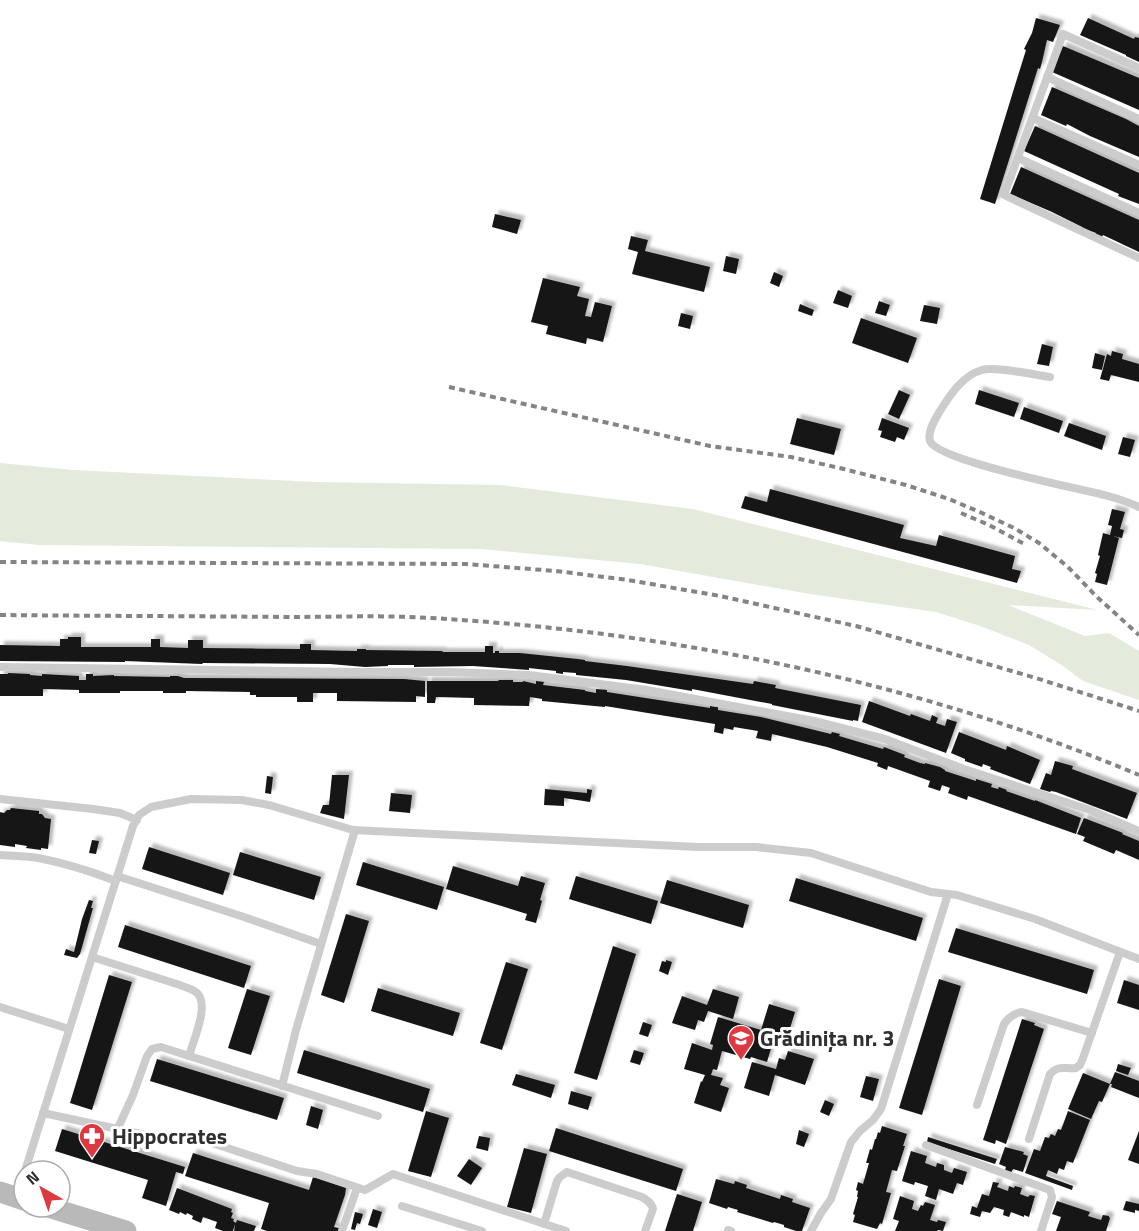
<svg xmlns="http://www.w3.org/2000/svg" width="1139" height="1231" viewBox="0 0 1139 1231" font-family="'Titillium Web',sans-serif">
	<defs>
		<filter id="shadow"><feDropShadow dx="4" dy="-4" stdDeviation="1.5" flood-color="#0004"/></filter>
	</defs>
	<rect width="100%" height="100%" fill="#fff"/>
	<path fill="#e4ebdd" d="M0,463L73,470L315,482L500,485L693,509L1098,610L1008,605L1085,636L1109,633L1139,651V700L1083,681L1063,666L1029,645L980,626L936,612L810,594L640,564L481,549L39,545L0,541Z"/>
	<g fill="#161616" filter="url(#shadow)">
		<path d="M1036,18L1060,25L1053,42L1047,40L1042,62L1040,69L1038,68L995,204L980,199L1016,82L1026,50L1024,49L1032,33Z"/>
		<path d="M1088,18L1134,39L1135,37L1139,38V62L1126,56V55L1080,35Z"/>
		<path d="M1063,46L1139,78V110L1052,72Z"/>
		<path d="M1052,87L1126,119L1139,126V157L1090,136L1067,124L1066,126L1041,115Z"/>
		<path d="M1035,126L1139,173V204L1118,196L1119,194L1024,151Z"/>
		<path d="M1021,167L1139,220V252L1103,235L1102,237L1095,234L1096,233L1081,228L1082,227L1052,212L1010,194Z"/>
		<path d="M495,214L521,220L517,234L492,227Z"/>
		<path d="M631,236L648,240L645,251L710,267L704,292L632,274L638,252L628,249Z"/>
		<path d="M726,256L739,259L736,274L723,271Z"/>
		<path d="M774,272L783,276L779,287L770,283Z"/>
		<path d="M543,278L580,287L577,296L589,299L585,316L591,317L595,302L612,306L603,342L587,338L586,344L546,334L548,326L531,322Z"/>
		<path d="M838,290L852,296L848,308L833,303Z"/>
		<path d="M879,301L890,305L886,316L875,313Z"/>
		<path d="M800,304L814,310L812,316L798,311Z"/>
		<path d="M924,305L940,308L937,324L920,321Z"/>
		<path d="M681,313L693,316L690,329L678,326Z"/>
		<path d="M861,318L917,338L908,363L852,343Z"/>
		<path d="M1042,344L1053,347L1049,366L1037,364Z"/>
		<path d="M1112,351L1123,354L1122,359L1139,364V382L1111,375L1109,381L1100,379L1107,354L1111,356Z"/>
		<path d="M1095,353L1105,356L1102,370L1092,368Z"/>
		<path d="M899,390L910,395L899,419L888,414Z"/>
		<path d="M979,390L1019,403L1014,417L975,404Z"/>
		<path d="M1024,407L1063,421L1059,433L1020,419Z"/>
		<path d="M797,418L841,429L834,455L790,444Z"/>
		<path d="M882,418L909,428L904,440L897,437L895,442L880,437L882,431L878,430Z"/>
		<path d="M1069,423L1106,436L1102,450L1064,436Z"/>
		<path d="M1123,437L1135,440L1130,457L1118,454Z"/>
		<path d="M770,489L904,525L900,538L936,546L939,535L1015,556L1012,569L1021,571L1017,583L741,508L745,496L767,502Z"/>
		<path d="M1112,509L1125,512L1120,529L1124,530L1122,538L1113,536L1119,538L1107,585L1095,582L1097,574L1095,573L1100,556L1098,555L1103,533L1110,535L1112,526L1108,525Z"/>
		<path d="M68,637H81V647H151V639H160V647L188,648V640H203V648L300,649V644H311V650L357,651V649H366V650L443,651L442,652H485V646H493V653H495V651H499V653H520L578,659L585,660V661L627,666L753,684L754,681L776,685L775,688L861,705L858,721L853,720V721L772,705V704L692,689V691L626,680L576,675V673L563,672V674L556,673V671L529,668V670L473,666L414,667V665H388V666L365,667L330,664L203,663L202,664L125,661V662L0,661V645L60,646V639H68Z"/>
		<path d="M8,673L30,674V675L42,676V674L79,676V680H86V674H93V676L114,675V676L170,677V676H178L184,678L404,679L425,681V697L416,696V702L337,701V693H313V702H297V697H256V695H250V692L186,691V693H163V691H120V693H79V690L43,689V696H0V674H8Z"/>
		<path d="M499,680H513V682H523V681L536,684V681L544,682L543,685L585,690V691L596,693V689L607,690V692L710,708V706L718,707V710L761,717L831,734L832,732L840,734L839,736L883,749L884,747L905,755L904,757L920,763L925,764V763L940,767L945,770V771L976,781V779L992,784L991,787L998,789L999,787L1007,790L1006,791L1035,801V800L1081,818L1076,834L968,796L967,800L948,793L950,788L942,785L940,791L928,787L930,781L888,766L887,770L877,766L878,763L827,747L772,734L771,741L756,738L758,731L734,727L733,730L724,728L723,734L714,732L715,724L605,706V707L542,701V699L530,697L529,706L474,705V698L436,697L435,703H427V681H498Z"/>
		<path d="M869,701L910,716L911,714L930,721L932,715L938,718L936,723L945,726L947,719L957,722L946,753L862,722Z"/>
		<path d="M959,732L1006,750L1007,746L1040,760L1030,784L990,769L991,767L983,764L982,767L965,761V759L951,753Z"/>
		<path d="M1055,761L1073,766L1072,769L1137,793L1127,819L1056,792L1051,791L1050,792L1040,789L1046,773L1051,775Z"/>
		<path d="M332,775H349L344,819L320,813L323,805H329Z"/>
		<path d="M267,776L273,777L271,794L265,793Z"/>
		<path d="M545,789L587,793V789L592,790L590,802L564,798V806L544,805Z"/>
		<path d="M391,793L412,795L410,813L389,811Z"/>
		<path d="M11,808L39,811V814H42L45,818L51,819L48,849L41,848V850L26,848L27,846L15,844V847L0,845V812L4,813L7,810H10Z"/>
		<path d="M1084,818L1123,833L1122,834L1139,841V860L1116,850L1114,854L1083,841L1085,837L1077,834Z"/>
		<path d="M92,840L99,841L96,854L89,853Z"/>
		<path d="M149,847L230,873L223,895L142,869Z"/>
		<path d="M240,852L321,877L314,900L233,875Z"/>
		<path d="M363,862L444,887L437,910L356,885Z"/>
		<path d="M453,866L518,886L521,876L545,883L540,900L542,901L536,923L525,920L527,914L446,889Z"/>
		<path d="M576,876L658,901L651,924L569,899Z"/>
		<path d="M796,878L923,918L916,941L789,901Z"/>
		<path d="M667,880L749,905L743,928L660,903Z"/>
		<path d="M89,900L93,901L91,908H93L80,954L77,958L64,955L66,949L74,952L82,919Z"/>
		<path d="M346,914L369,921L344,1003L321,995Z"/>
		<path d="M125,925L251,966L244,988L118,947Z"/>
		<path d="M956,928L1094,970L1087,994L948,952Z"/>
		<path d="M613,946L636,954L597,1080L574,1073Z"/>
		<path d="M666,960L672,962L668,975L659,971L662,961L666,962Z"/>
		<path d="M506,962L528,969L502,1050L480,1043Z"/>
		<path d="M109,975L132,982L92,1110L70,1103Z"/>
		<path d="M939,979L961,986L922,1115L899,1108Z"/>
		<path d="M1124,980L1139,985V1010L1117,1003Z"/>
		<path d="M378,988L460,1013L453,1036L371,1011Z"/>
		<path d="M247,989L270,996L251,1055L228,1048Z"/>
		<path d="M713,989L739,997L733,1019L708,1011L704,1022L698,1020L695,1030L672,1023L682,996L707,1005Z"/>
		<path d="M769,1004L795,1012L787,1038L775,1035L767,1062L751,1057L750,1059L722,1051L717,1070L713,1069L711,1075L723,1078L720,1085L729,1088L721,1112L694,1103L701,1081L702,1082L705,1075L684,1069L692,1043L712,1050L713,1045L710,1044L718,1017L761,1030Z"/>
		<path d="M1022,1019L1035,1023L1034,1025L1044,1029L1006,1144L996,1140L995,1144L983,1140Z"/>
		<path d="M643,1022L652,1025L648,1037L639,1034Z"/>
		<path d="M304,1050L430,1089L423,1112L297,1073Z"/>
		<path d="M634,1050L644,1053L640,1065L630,1062Z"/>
		<path d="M788,1051L814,1059L805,1085L775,1075L769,1096L744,1088L752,1062L776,1069L779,1058L785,1060Z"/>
		<path d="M157,1059L284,1098L277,1120L150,1081Z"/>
		<path d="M1118,1064L1131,1068L1128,1075L1116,1071Z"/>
		<path d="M1115,1072L1139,1081V1098L1111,1087L1112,1084H1110Z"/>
		<path d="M1083,1073L1110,1084L1102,1102L1099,1101L1091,1119L1068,1109Z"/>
		<path d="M516,1074L555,1085L551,1098L512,1085Z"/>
		<path d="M866,1076L879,1079L873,1101L860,1097Z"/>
		<path d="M571,1091L592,1097L588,1110L568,1104Z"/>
		<path d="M825,1100L834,1104L829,1116L820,1112Z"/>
		<path d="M311,1106L323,1110L318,1129L306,1125Z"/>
		<path d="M426,1111L449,1118L431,1177L408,1171Z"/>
		<path d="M1068,1111L1090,1120L1073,1163L1067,1161L1064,1170L1059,1168L1057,1174L1048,1170L1046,1176L1073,1186L1072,1190L1025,1173L1034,1149L1040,1151L1045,1137L1049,1138L1051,1134L1055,1136L1058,1129L1061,1130Z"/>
		<path d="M882,1126L907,1134L903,1146H905L897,1171L892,1170L886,1192L891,1193L884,1217L882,1224L880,1223L877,1229L853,1222L855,1215L853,1214L858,1197H857L858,1191L856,1190L858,1182L863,1184L869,1163H866L870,1149L872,1150L875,1139H876L878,1132L880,1133Z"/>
		<path d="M556,1128L683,1169L676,1191L549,1151Z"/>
		<path d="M62,1129L185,1167L183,1174L176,1172L166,1206L142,1198L148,1180L55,1151Z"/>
		<path d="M799,1130L809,1134L804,1147L796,1144Z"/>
		<path d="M1139,1131V1164L1128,1160Z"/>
		<path d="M479,1136L490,1138L488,1151L476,1148Z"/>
		<path d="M928,1137L997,1159L995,1164L927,1142Z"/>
		<path d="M1005,1147L1024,1152L1023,1154L1028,1156L1023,1172L1013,1169L1010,1175L1004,1173L1006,1167L999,1164Z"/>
		<path d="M524,1148L547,1154L531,1213L507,1207Z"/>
		<path d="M911,1151L927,1156L925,1163L936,1167L937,1163L944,1165V1170L952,1173L954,1168L967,1172L963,1185L957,1183L953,1194L939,1189L936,1200L925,1196L928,1186L915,1182L914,1185L902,1181Z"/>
		<path d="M193,1153L309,1190L313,1177L346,1188L345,1195L334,1227L339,1228L338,1231H267L261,1229L269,1203L185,1176Z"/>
		<path d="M469,1159L482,1168L471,1185L457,1176Z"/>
		<path d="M716,1179L734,1184L735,1181L747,1185L746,1188L780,1199L781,1195L793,1199L792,1202L810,1208L802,1231H796L784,1227V1225L774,1222L773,1223L737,1212L738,1210L728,1207L727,1209L709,1203Z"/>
		<path d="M993,1182L999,1183L997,1187L1008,1191L1009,1186L1014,1188L1015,1186L1022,1188L1020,1194L1028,1197L1030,1195L1035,1196L1029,1217L1024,1215V1217L1011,1212L1009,1217L1003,1215L1004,1210L994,1207L990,1213L982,1211L980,1217L970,1214L972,1206L977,1208L982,1194L989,1196Z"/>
		<path d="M177,1188L232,1209L231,1212L233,1213L231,1218L234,1219L233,1221L236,1223L237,1220L256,1226L254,1231H234L235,1224L233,1231H223L215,1228L217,1222L203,1217L201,1223L192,1219L193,1216L187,1213L186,1215L180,1212L179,1214L169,1210Z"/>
		<path d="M677,1194L702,1202L693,1231H665Z"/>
		<path d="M900,1196L914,1201L912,1209L918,1211L921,1205L923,1206L925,1202L935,1205L930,1220L937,1222L938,1220L946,1222L943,1231L938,1230L937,1231H895L899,1221L893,1219Z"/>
		<path d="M1057,1201L1090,1212L1088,1216L1101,1220L1103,1215L1109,1216V1217L1110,1218L1106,1231H1056L1061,1217L1052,1214Z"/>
		<path d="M1126,1201L1139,1204V1211L1135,1210V1213L1123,1210Z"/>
		<path d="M373,1209L382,1212L377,1228L368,1225Z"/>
		<path d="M355,1212L363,1214L360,1224L357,1223L355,1230L351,1229Z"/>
	</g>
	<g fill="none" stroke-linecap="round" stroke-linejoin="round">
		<g stroke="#ccc" stroke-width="8">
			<path d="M1139,68L1063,34L1004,195L1139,258"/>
			<path d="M1047,77L1139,119"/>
			<path d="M1033,118L1139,165"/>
			<path d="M1018,158L1139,213"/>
			<path d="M1050,377C1036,375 994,366 982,370C963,375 950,395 940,411C936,418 927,431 930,441C938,461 1078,488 1104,495C1116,498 1128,502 1139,507"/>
			<path d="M0,667L356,672H450L529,675L647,690L814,721L885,739L964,769L1090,810L1139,831"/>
			<path d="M0,799L93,809L120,813L137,820"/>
			<path d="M0,855C13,856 26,856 38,858C65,863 90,871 116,881"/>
			<path d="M117,876L244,917L321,944"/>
			<path d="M92,957L180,985C186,988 194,989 198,994C209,1007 193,1041 189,1056"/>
			<path d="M0,1007L69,1029"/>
			<path d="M282,1086L296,1030L355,830"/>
			<path d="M977,1105L1004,1024C1009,1017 1014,1013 1022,1012L1092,1033"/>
			<path d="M43,1113L169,1140H194L206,1141L297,1171L317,1174L365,1190L393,1174L566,1231"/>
			<path d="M118,1128L133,1095L147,1056L152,1049L161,1047L378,1116"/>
			<path d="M1029,1139L1050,1074C1059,1065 1063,1069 1076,1068L1080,1065L1083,1058L1120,952"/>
			<path d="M926,1145L1050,1190L1052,1197L1041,1231"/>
			<path d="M25,1171L133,826L139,815L151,807L191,799L242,800L269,805L353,830L698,847H756L811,853L931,892L957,895L1035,919L1139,959"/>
			<path d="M17,1196L24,1174"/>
			<path d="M402,1206L482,1231"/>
			<path d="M544,1224L557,1181L560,1177L567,1172L642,1197C647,1200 652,1203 653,1209L645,1231"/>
			<path d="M728,1230L731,1231"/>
			<path d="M342,1231L357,1188"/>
			<path d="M811,1231L821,1213L831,1199L851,1142L860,1131L873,1120L881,1109L948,894"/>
		</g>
		<g stroke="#b9b9b9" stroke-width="21">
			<path d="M0,1192L24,1200"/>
			<path d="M48,1207L126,1231"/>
		</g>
		<g stroke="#848484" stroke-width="4" stroke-dasharray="6 4.5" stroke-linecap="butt">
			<path d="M449,387L710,446L791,457L844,469L906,485L949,499L982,513L1014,528L1039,543L1068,567L1096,596L1139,635"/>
			<path d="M961,513L989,525L1026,545"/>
			<path d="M0,562L466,564L556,571L628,580L720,596L856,626L1036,678L1139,711"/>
			<path d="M0,615C95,616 190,616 286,617C334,617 383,615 431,618C673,632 915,681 1139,775"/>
		</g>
	</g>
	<defs>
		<g id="school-pin" transform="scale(1.35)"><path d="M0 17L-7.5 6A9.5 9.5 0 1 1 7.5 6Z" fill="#de3840" stroke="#fff"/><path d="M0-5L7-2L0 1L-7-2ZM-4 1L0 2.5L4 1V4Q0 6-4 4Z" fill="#fff"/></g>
		<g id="pharmacy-pin" transform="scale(1.35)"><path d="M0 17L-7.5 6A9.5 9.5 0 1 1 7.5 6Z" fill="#de3840" stroke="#fff"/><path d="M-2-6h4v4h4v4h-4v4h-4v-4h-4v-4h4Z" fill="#fff"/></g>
	</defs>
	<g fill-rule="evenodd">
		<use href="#school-pin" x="741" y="1038"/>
		<use href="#pharmacy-pin" x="92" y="1136"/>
	</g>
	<g text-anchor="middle" stroke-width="6" stroke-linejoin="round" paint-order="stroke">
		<g font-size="22" font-weight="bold" fill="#2f2f2f" stroke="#fff" text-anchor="start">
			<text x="760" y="1046">Grădinița nr. 3</text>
			<text x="112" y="1144">Hippocrates</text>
		</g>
	</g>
	<g transform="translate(42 1189) rotate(320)"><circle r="28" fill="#ffffff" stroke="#acacac" stroke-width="1.5"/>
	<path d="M0-4.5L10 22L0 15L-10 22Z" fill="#de3840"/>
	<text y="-9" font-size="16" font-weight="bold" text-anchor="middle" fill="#2f2f2f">N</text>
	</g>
</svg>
